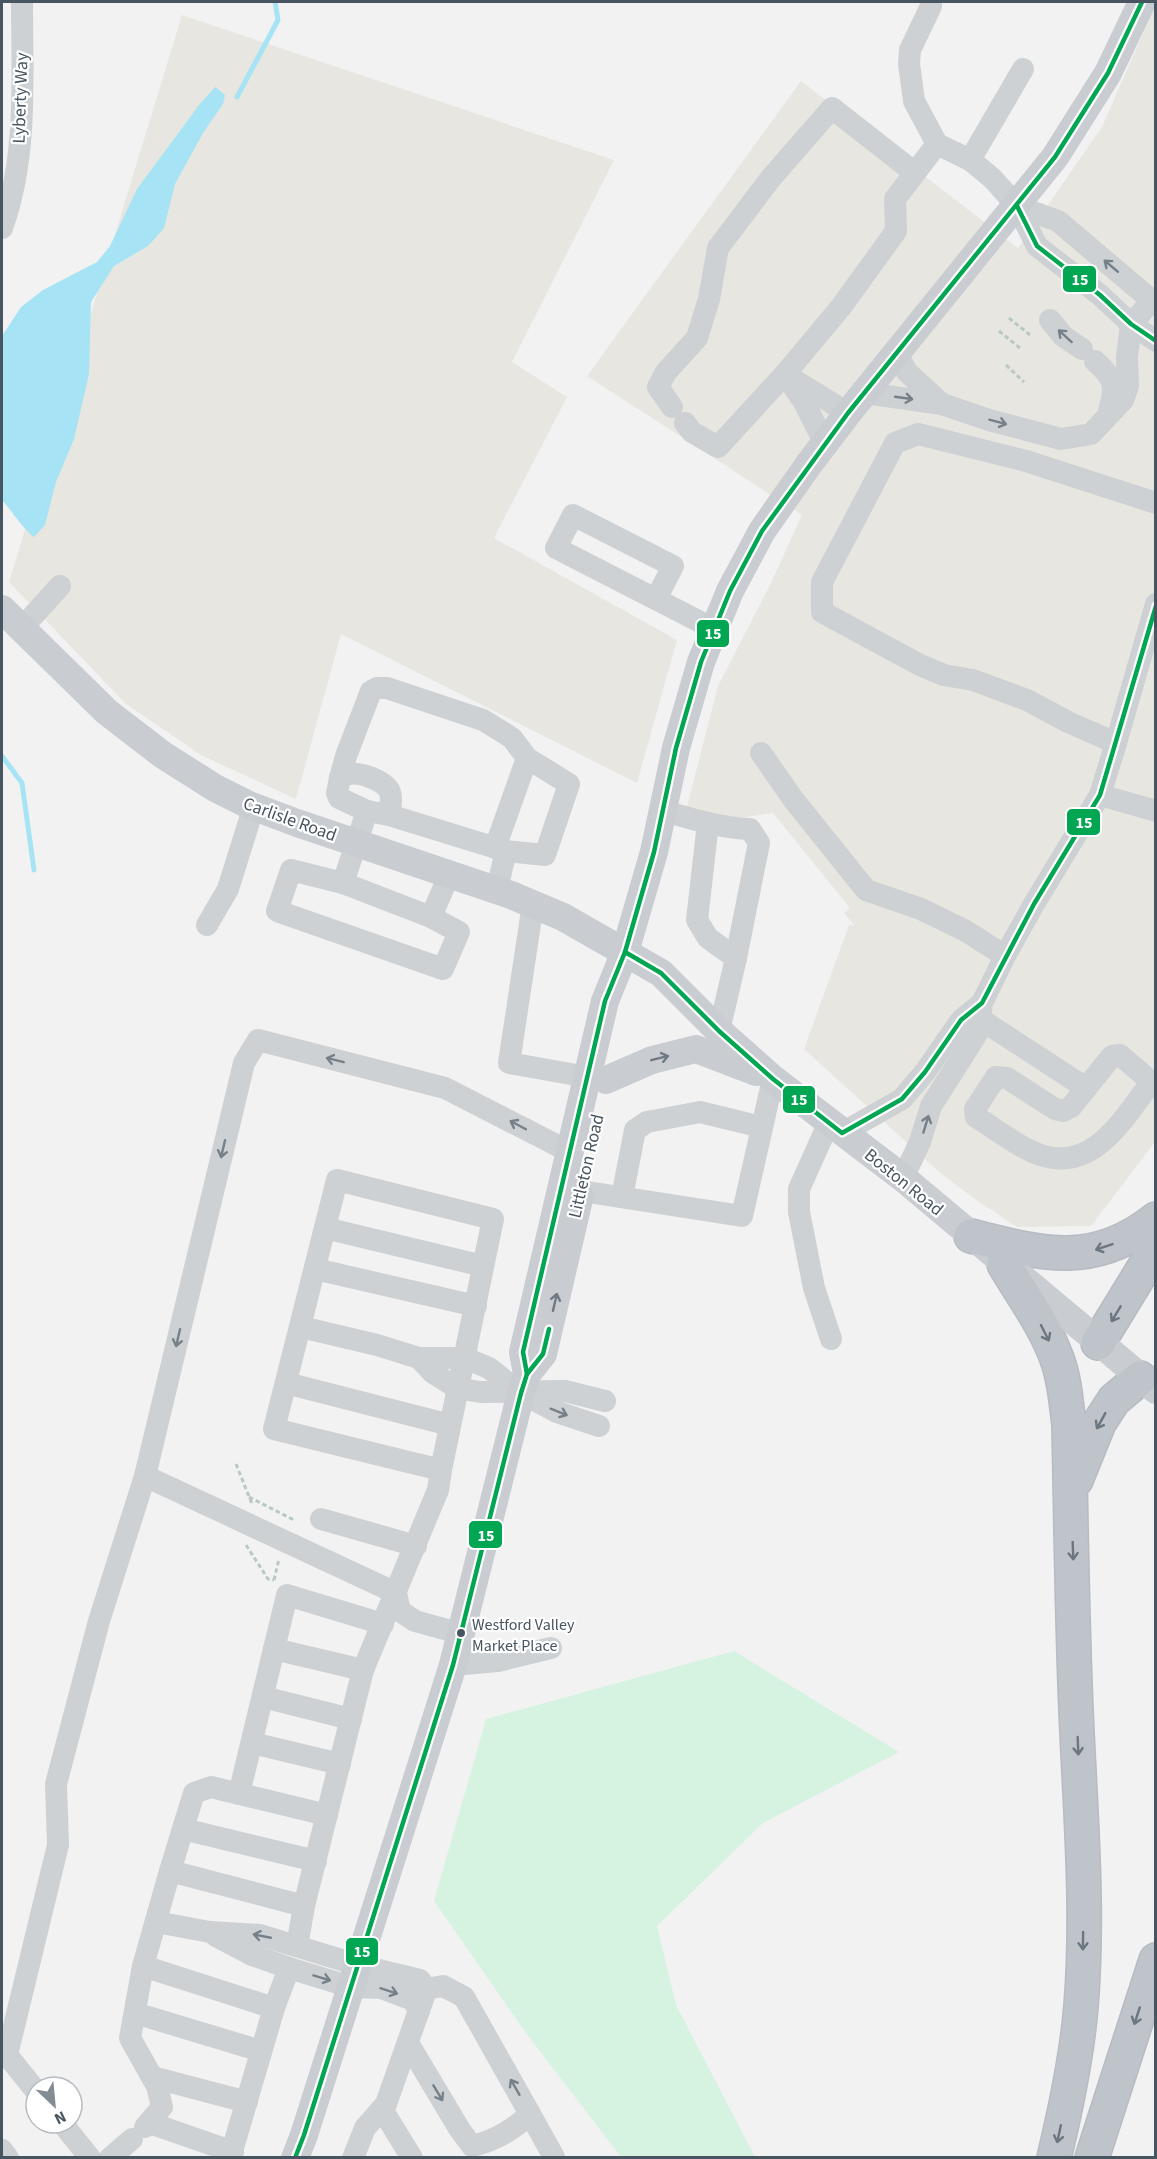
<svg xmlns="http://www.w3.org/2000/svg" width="1157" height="2159" viewBox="0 0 1157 2159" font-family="'Source Sans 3',sans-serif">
	<rect width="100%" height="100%" fill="#f3f2f2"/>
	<g fill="#e7e6e0">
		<path d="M1155,6V1142L1091,1226L1017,1227L972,1197L938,1171L804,1049L849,925L855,926L844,913L850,908L773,813L682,826L718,686L771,583L802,515L587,376L801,81L1018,248L1102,127Z"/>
		<path d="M182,15L614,160L512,362L567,397L494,538L677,640L637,783L341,634L296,799L201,755L126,704L9,582Z"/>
	</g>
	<path fill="#d5f3e0" d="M734,1651L899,1752L763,1823L657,1926L676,2005L755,2157H621L526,2033L434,1901L486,1719Z"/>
	<path fill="#a6e4f5" d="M215,87L225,95L223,104L203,133L175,184L164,228L148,246L114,266L91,302L89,374L74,439L56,482L45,525L34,537C21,527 13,512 2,500V336L21,307L43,290L97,262L110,246L137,189L199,105Z"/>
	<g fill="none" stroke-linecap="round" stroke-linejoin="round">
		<g stroke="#a6e4f5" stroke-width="5">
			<path d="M237,97L278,20L275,2"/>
			<path d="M2,756L22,783L34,870"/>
		</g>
		<g stroke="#b6bcc3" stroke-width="36">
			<g id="highway">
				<path d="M971,1236C1042,1254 1093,1269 1156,1219"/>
				<path d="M1004,1264C1022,1295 1045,1325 1057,1359C1065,1380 1066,1403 1069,1424C1071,1520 1072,1615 1076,1710C1080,1808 1089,1908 1081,2006C1077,2056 1066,2108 1054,2158"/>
				<path d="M1098,1343L1156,1248"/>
				<path d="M1076,1480L1099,1423L1114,1400L1140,1378"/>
				<path d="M1092,2158L1156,1960"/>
			</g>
		</g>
		<g stroke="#bac8c3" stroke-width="3" stroke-dasharray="4.5 3" stroke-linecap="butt">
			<path d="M1009,318L1030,335"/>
			<path d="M999,331L1020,348"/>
			<path d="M1006,365L1024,382"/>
			<path d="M236,1464L252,1504"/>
			<path d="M249,1497L292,1519L289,1522"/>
			<path d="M246,1545L268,1579L274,1580"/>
			<path d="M274,1580L279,1559"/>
		</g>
		<g stroke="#ced1d3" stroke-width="22">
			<path d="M931,6L910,50L909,64L914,101L937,144"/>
			<path d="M1023,69L970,160L992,178L1017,206L1037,246L1100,295L1131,324L1156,341"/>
			<path d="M1017,206L1058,221L1156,304"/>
			<path d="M2,228C28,156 22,78 22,2"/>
			<path d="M1050,320L1063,336L1082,349"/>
			<path d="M896,352L907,372L942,404"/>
			<path d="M1095,361C1114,378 1117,385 1109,410"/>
			<path d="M785,374L804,402L825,444"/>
			<path d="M791,378L848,413"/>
			<path d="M865,393L942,404L989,420L1061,439L1091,434L1123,400L1128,386L1127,357L1131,324L1152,301"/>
			<path d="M672,407L658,387L666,372L697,338L709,299L718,248L771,178L832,108L915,173"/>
			<path d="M685,423L692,432L718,447L785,374L841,307L896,231L895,199L937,144L970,160"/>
			<path d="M656,599L673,566L573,515L556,548L714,629"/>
			<path d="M21,629L60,586"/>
			<path d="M1116,743L1068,722L1027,700L973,680L944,675L920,665L822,612V582L895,443L918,434L1026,461L1156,503"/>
			<path d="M761,753L793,799L866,890L921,909L966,931L1005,956"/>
			<path d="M340,778L346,756L371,691L377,688H387L483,720L512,738L527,758"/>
			<path d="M1100,795L1156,811"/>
			<path d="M367,811L339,798L337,793L340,778C340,778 348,774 349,774C360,772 383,780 389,790C393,798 390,807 389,815"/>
			<path d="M664,811C692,819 721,828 750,829L759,843L736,958L719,1031"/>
			<path d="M708,823L697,920L708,938L736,958"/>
			<path d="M495,848L527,758L569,784L545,855L506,851"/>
			<path d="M450,873L431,917L459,932L443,969L277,911L291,870L343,883L367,811L389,815L506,851L497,889"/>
			<path d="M343,883L431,917"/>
			<path d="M533,904L509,1063L588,1077"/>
			<path d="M207,925L228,889L254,806"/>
			<path d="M980,1019L1086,1088"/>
			<path d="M1120,1055L1148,1079L1147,1088C1122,1121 1093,1170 1044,1156C1022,1150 996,1129 976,1117L975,1109L996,1077L1007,1078L1055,1109L1063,1111L1071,1107L1112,1056Z"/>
			<path d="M829,1122L799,1189V1212L814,1288L831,1339"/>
			<path d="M842,1133L902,1099L925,1072L961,1020L982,1003"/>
			<path d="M903,1178L920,1142L931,1106L978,1032L982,1003L1005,956L1034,904L1100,795L1116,743L1156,604"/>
			<path d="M337,1180L493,1219L441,1470L274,1429Z"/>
			<path d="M581,1191L742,1216L773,1079"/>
			<path d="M622,1197L635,1130L647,1122L700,1112L762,1127"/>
			<path d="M325,1228L483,1266"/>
			<path d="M315,1269L476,1306"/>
			<path d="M301,1327L377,1345L419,1358H465L489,1368L521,1393L557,1412L599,1426"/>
			<path d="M419,1358L433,1373L457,1388L480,1392L565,1391L605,1401"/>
			<path d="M286,1383L450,1425"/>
			<path d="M145,1476L396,1593L400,1611L415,1621L462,1634"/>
			<path d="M321,1519L416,1546"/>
			<path d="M274,1649L363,1670"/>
			<path d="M453,1665L498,1661L551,1648"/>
			<path d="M263,1697L351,1719"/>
			<path d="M252,1743L340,1764"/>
			<path d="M239,1794L287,1595L383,1624"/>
			<path d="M183,1829L316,1861"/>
			<path d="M170,1871L194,1793L211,1787L327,1815"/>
			<path d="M156,1922L210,1932L260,1935L358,1965L420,1980L426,1989"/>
			<path d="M216,1936L252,1955L289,1968L351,1987L381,1988L413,2000L419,2011"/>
			<path d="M297,1946L304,1906"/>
			<path d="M143,1966L130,2038L157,2086L162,2107L145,2127"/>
			<path d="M274,2008L289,1968"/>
			<path d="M135,2013L261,2051"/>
			<path d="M408,2043L460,2130L472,2146C495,2141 513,2130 530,2114L464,1997L443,1986L426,1989"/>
			<path d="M152,2077L247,2102"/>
			<path d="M36,2091L7,2055L58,1845L56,1784L99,1621L145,1476L244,1063L258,1040L445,1088L570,1152"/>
			<path d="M382,2109L412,2158"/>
			<path d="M530,2114L554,2157L553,2158"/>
			<path d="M62,2123L90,2158"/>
			<path d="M150,2123L233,2152"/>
			<path d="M2,2150L8,2158"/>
			<path d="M110,2158L132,2139"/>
			<path d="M230,2158L274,2008L143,1966L170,1871L304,1906L363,1670L438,1490L441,1470"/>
			<path d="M353,2158L365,2128L386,2104L424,1996"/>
		</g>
		<g stroke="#c9cdd1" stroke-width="28">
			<path d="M2,609L107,712L163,755L215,788L249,805L297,823L511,895L563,917L661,973L719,1031L773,1079L903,1178L1156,1390"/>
			<path d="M606,1080L652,1060L696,1049L756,1072"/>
			<path d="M527,1374L523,1352L605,1001L625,952L654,852L676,748L701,662L730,591L762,531L809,464L848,413L1055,157L1108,73L1142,2"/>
			<path d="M295,2158L304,2135L453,1665L521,1393L527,1374L543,1354L580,1195"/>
		</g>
		<use href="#highway" stroke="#bec4c9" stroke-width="33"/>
		<g stroke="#fff" stroke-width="9">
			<g id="bus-1">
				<path d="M1017,206L1037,246L1100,295L1131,324L1156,341"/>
				<path d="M625,952L661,973L719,1031L773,1079L842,1133L902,1099L925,1072L961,1020L982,1003L1034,904L1100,795L1156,606"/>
				<path d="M527,1374L523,1352L605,1001L625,952L654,852L676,748L701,662L730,591L762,531L848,413L1055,157L1108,73L1142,2"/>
				<path d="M295,2158L304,2135L453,1665L521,1393L527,1374L543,1354L549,1329"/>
			</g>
		</g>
		<use href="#bus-1" stroke="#00a651" stroke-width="4.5"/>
	</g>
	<defs><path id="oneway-shaft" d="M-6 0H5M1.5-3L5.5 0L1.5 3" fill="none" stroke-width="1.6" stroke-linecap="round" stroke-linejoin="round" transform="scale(1.5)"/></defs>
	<g stroke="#768089">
		<use href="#oneway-shaft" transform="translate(1111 266) rotate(-140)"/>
		<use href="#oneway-shaft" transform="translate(1065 336) rotate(-138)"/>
		<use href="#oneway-shaft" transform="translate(904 398) rotate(8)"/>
		<use href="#oneway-shaft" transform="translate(998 422) rotate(15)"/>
		<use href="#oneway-shaft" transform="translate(335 1060) rotate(-166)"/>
		<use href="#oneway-shaft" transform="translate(926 1124) rotate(-73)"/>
		<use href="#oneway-shaft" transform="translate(518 1125) rotate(-152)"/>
		<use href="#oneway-shaft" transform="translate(223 1149) rotate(103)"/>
		<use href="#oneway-shaft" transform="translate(178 1338) rotate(103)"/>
		<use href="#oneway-shaft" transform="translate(559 1412) rotate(22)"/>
		<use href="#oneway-shaft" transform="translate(262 1936) rotate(-169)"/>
		<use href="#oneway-shaft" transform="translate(322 1978) rotate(17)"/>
		<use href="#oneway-shaft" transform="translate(389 1991) rotate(18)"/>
		<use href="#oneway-shaft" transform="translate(515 2087) rotate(-120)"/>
		<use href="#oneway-shaft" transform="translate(438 2093) rotate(59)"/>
	</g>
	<g stroke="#6e7983">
		<use href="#oneway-shaft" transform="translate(660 1058) rotate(-14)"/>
		<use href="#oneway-shaft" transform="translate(555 1302) rotate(-77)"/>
	</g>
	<g stroke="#6b7680">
		<use href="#oneway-shaft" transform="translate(1104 1247) rotate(161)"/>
		<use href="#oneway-shaft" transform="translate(1116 1314) rotate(121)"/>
		<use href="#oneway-shaft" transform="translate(1045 1333) rotate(63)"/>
		<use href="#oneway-shaft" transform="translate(1101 1421) rotate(119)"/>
		<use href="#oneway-shaft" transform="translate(1073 1551) rotate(88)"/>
		<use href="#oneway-shaft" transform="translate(1078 1746) rotate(88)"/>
		<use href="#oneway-shaft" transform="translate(1083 1941) rotate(91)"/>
		<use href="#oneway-shaft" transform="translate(1137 2016) rotate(108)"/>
		<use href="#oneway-shaft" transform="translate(1059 2134) rotate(102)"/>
	</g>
	<circle fill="#475561" stroke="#fff" stroke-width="2" cx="461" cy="1633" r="5"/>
	<g text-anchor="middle" stroke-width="4.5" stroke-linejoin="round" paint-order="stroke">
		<g font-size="16" fill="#475561" stroke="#fff" text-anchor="start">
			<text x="472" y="1630">Westford Valley<tspan x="472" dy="21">Market Place</tspan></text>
		</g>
		<g font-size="18" fill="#475561" stroke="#fff">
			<text transform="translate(20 98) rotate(-88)" y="6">Lyberty Way</text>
			<text transform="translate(290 819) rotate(20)" y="6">Carlisle Road</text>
			<text transform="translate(586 1166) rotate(-77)" y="6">Littleton Road</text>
			<text transform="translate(904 1182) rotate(39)" y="6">Boston Road</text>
		</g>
	</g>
	<g stroke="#fff" stroke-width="2">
		<rect x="1062" y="265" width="35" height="28" rx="6" fill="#00a651"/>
		<rect x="696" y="619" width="34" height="29" rx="6" fill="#00a651"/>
		<rect x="1066" y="808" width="35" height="28" rx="6" fill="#00a651"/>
		<rect x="782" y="1085" width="34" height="29" rx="6" fill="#00a651"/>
		<rect x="468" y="1520" width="35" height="29" rx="6" fill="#00a651"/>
		<rect x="345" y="1937" width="34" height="29" rx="6" fill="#00a651"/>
	</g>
	<g font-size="16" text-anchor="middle" font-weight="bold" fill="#fff">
		<text x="1080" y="285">15</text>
		<text x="713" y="639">15</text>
		<text x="1084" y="828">15</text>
		<text x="799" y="1105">15</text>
		<text x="486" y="1541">15</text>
		<text x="362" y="1957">15</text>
	</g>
	<rect width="1157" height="2159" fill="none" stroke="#475561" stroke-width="6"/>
	<g transform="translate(54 2105) rotate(154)"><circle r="28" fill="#ffffff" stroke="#b5bbc0" stroke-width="1.5"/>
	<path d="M0-4.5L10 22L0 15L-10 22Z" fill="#838c94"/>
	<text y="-9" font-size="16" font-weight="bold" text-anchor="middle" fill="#475561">N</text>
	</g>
</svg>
